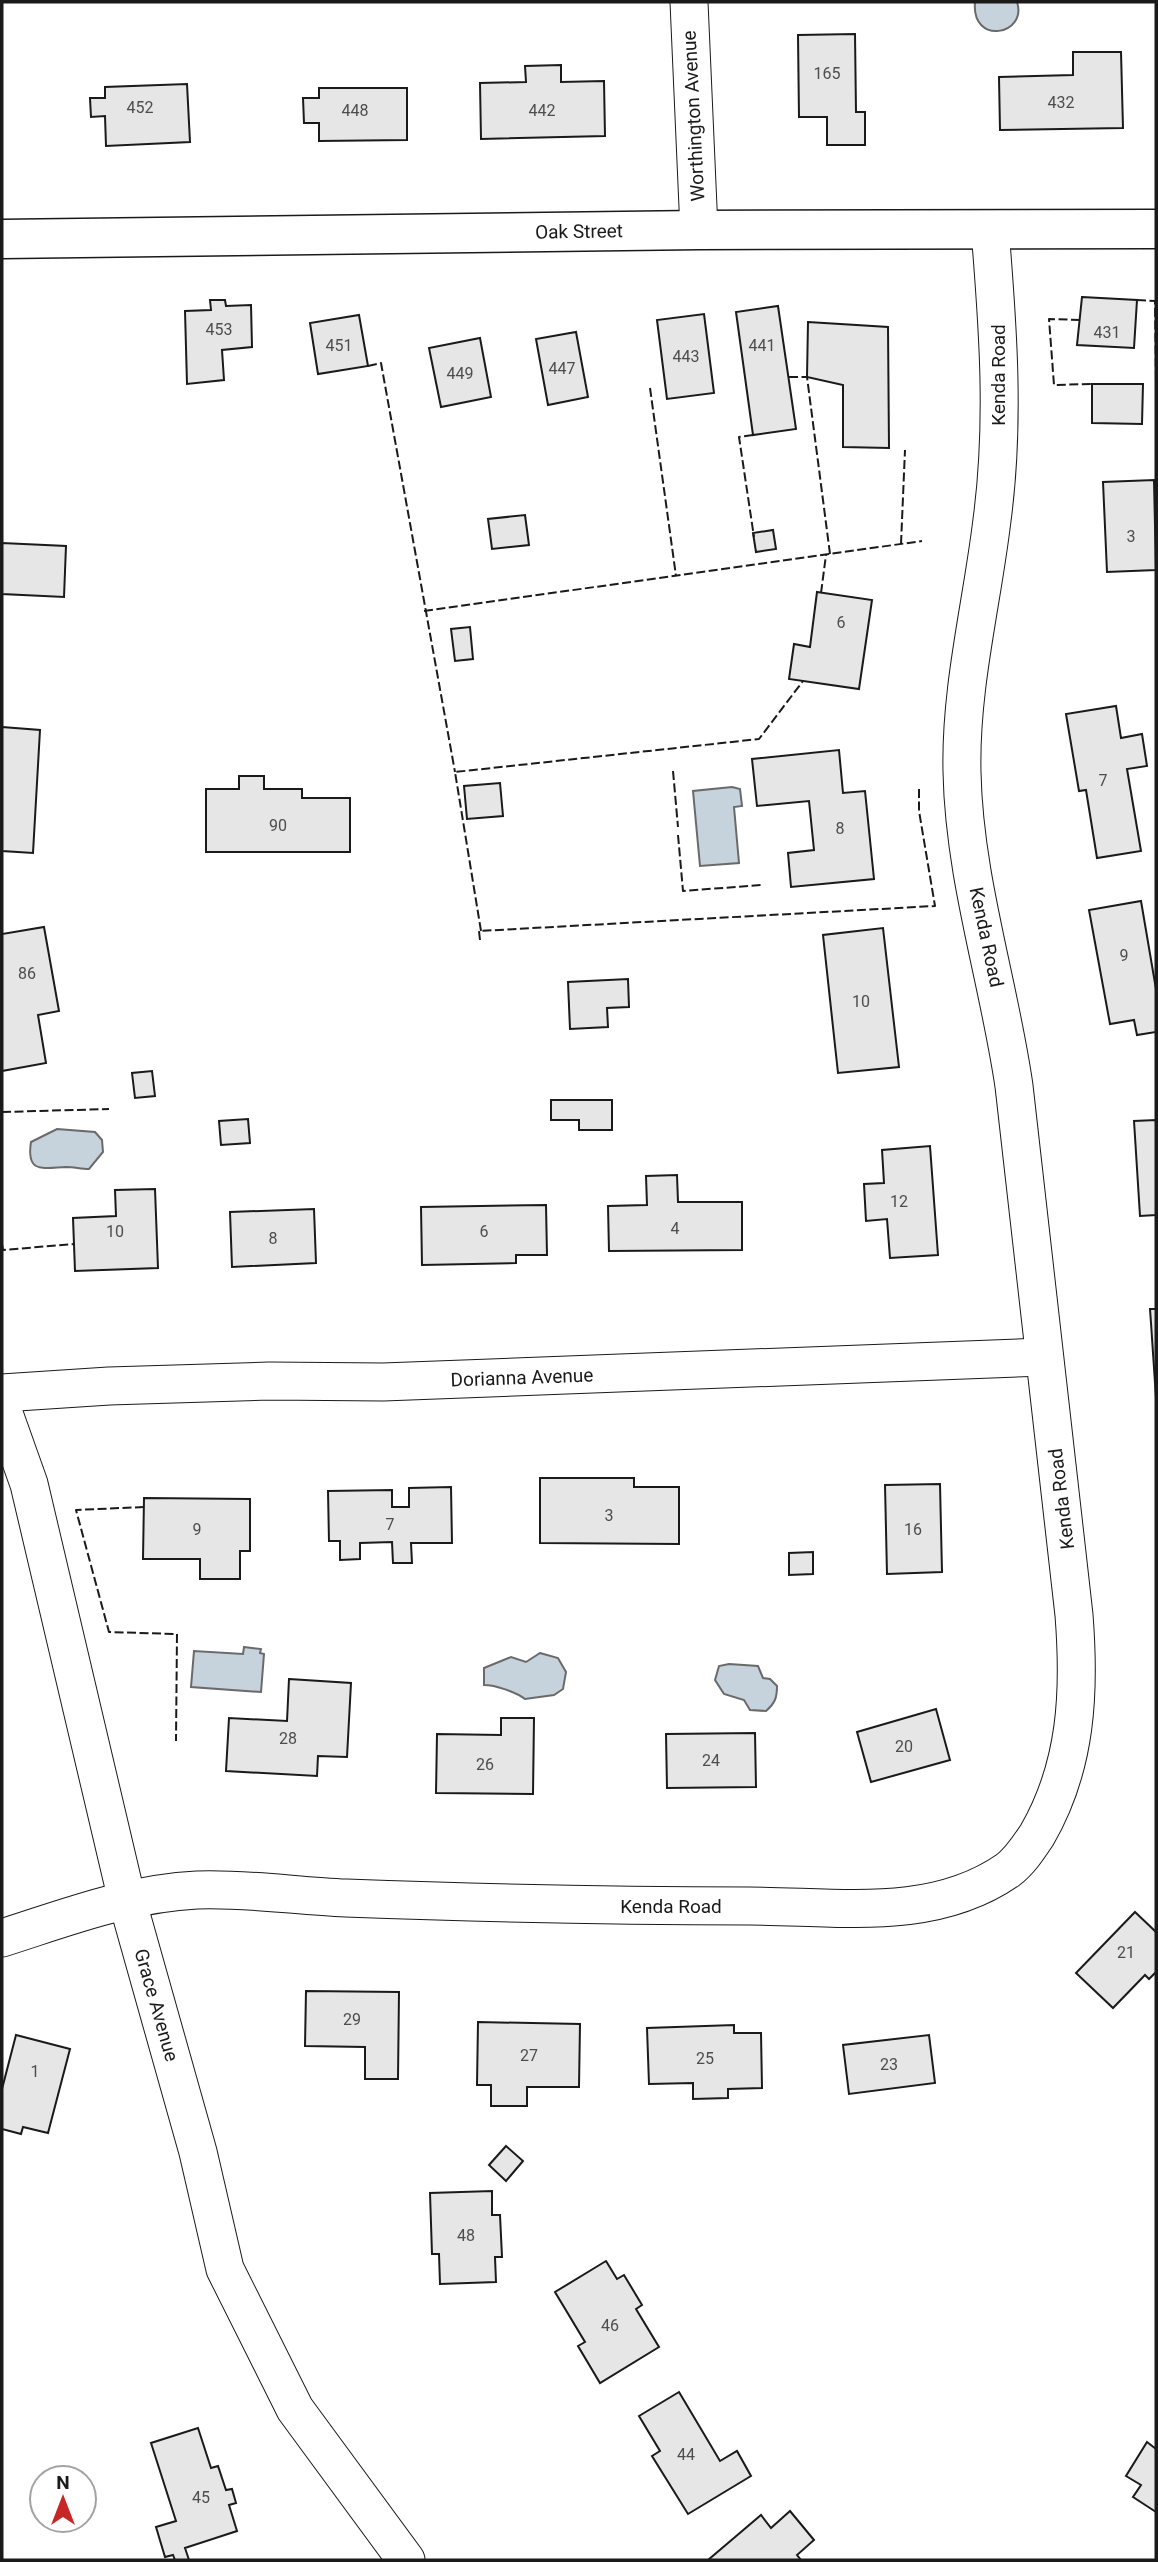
<svg xmlns="http://www.w3.org/2000/svg" width="1158" height="2562" viewBox="0 0 1158 2562" font-family="Roboto,sans-serif">
	<rect width="100%" height="100%" fill="#fff"/>
	<g fill="#c6d2dc" stroke="#6a6a6a" stroke-width="2">
		<path d="M975,2H1017C1028,35 971,46 975,2Z"/>
		<path d="M732,787L740,789L742,806L734,807L739,863L700,866L693,791Z"/>
		<path d="M57,1129L95,1132L102,1140L103,1152L89,1169C81,1169 74,1167 66,1167C43,1168 26,1174 31,1142Z"/>
		<path d="M244,1647L261,1649L260,1653L264,1654L261,1692L191,1687L194,1651L243,1654Z"/>
		<path d="M540,1653L558,1658L566,1672L563,1689L554,1695L525,1699C516,1692 495,1685 484,1685V1668L511,1657L526,1662Z"/>
		<path d="M729,1664L758,1666L763,1678L770,1679L777,1686C777,1698 775,1703 766,1711L750,1710L744,1700L724,1694L715,1680L719,1666Z"/>
	</g>
	<g fill="#e6e6e6" stroke="#1a1a1a" stroke-width="2">
		<path d="M855,34L856,112H865V145H827V117H799L798,35Z"/>
		<path d="M1073,52H1121L1123,128L1000,130L999,77L1073,75Z"/>
		<path d="M561,65V82L604,81L605,136L481,139L480,83L526,82L525,66Z"/>
		<path d="M187,84L190,142L106,146L105,116L91,117L90,98H105V87Z"/>
		<path d="M319,88H407V140L319,141V123H304L303,98H319Z"/>
		<path d="M1082,297L1137,300L1134,348L1077,345Z"/>
		<path d="M210,300H225L226,306L251,305L252,347L222,350L224,380L187,384L185,311L211,310Z"/>
		<path d="M778,306L796,429L753,435L736,312Z"/>
		<path d="M704,314L714,393L667,399L657,320Z"/>
		<path d="M359,315L368,366L318,374L310,323Z"/>
		<path d="M808,322L888,327L889,448L843,447V385L807,377Z"/>
		<path d="M576,332L588,397L548,405L536,339Z"/>
		<path d="M480,338L491,397L441,407L429,348Z"/>
		<path d="M1092,384H1143L1142,424L1092,423Z"/>
		<path d="M1154,480L1156,570L1107,572L1103,482Z"/>
		<path d="M525,515L529,545L492,549L488,519Z"/>
		<path d="M773,530L776,549L756,552L753,533Z"/>
		<path d="M2,543L66,546L64,597L2,594Z"/>
		<path d="M817,592L872,600L859,689L789,679L794,644L810,647Z"/>
		<path d="M470,627L473,659L455,661L451,629Z"/>
		<path d="M1116,706L1121,738L1142,734L1147,766L1127,769L1141,851L1097,858L1086,790L1079,791L1066,714Z"/>
		<path d="M2,727L40,730L33,853L2,851Z"/>
		<path d="M839,750L843,793L865,791L874,879L791,887L788,853L814,850L809,801L757,806L752,759Z"/>
		<path d="M239,776H264V789H302V798H350V852H206V789H239Z"/>
		<path d="M500,783L503,816L467,819L464,786Z"/>
		<path d="M1141,901L1156,989V1032L1137,1035L1134,1020L1110,1024L1089,910Z"/>
		<path d="M44,927L59,1011L38,1015L46,1063L2,1071V934Z"/>
		<path d="M883,928L899,1067L838,1073L823,935Z"/>
		<path d="M628,979L629,1007L607,1008L608,1027L570,1029L568,982Z"/>
		<path d="M152,1071L155,1096L135,1098L132,1073Z"/>
		<path d="M551,1100H612V1130H579V1120H551Z"/>
		<path d="M248,1119L250,1143L221,1145L219,1121Z"/>
		<path d="M1156,1120V1215L1140,1216L1134,1121Z"/>
		<path d="M930,1146L938,1255L890,1258L887,1219L866,1221L864,1184L884,1183L882,1150Z"/>
		<path d="M677,1175L678,1202H742V1250L609,1251L608,1206L647,1205L646,1176Z"/>
		<path d="M155,1189L158,1268L75,1271L73,1218L116,1216L115,1190Z"/>
		<path d="M546,1205L547,1255H516V1263L422,1265L421,1207Z"/>
		<path d="M314,1209L316,1263L232,1267L230,1212Z"/>
		<path d="M1150,1309H1156V1398L1151,1323Z"/>
		<path d="M540,1478H634V1487H679V1544L540,1543Z"/>
		<path d="M940,1484L942,1572L887,1574L885,1485Z"/>
		<path d="M451,1487L452,1543H411L412,1563H393L392,1542L360,1543V1559L340,1560V1541H329L328,1491L392,1490V1507H409V1488Z"/>
		<path d="M144,1498L250,1499V1551H240V1579H200V1559H143Z"/>
		<path d="M813,1552V1574L789,1575V1553Z"/>
		<path d="M289,1679L351,1683L347,1757L318,1756L317,1776L226,1771L229,1718L287,1721Z"/>
		<path d="M936,1709L950,1760L871,1782L857,1732Z"/>
		<path d="M501,1718H534L533,1794L436,1793L437,1734L501,1735Z"/>
		<path d="M755,1733L756,1787L667,1788L666,1734Z"/>
		<path d="M1135,1912L1156,1932V1972L1149,1979L1145,1975L1113,2008L1076,1973Z"/>
		<path d="M306,1991L399,1992L398,2079H365V2047L305,2046Z"/>
		<path d="M478,2022L580,2024L579,2087H527V2106H491V2085H477Z"/>
		<path d="M734,2025V2033H761L762,2088L728,2089V2098L693,2099V2083L649,2084L647,2028Z"/>
		<path d="M16,2035L70,2049L48,2133L23,2127L21,2134L2,2129V2089Z"/>
		<path d="M929,2035L935,2083L849,2094L843,2045Z"/>
		<path d="M506,2146L523,2161L506,2181L489,2165Z"/>
		<path d="M492,2191V2215H500L502,2257H495L496,2282L440,2284L439,2254H432L430,2193Z"/>
		<path d="M606,2261L617,2279L624,2275L642,2305L636,2309L659,2347L600,2383L578,2346L585,2342L555,2292Z"/>
		<path d="M679,2392L720,2461L737,2451L751,2476L688,2514L652,2456L660,2451L639,2416Z"/>
		<path d="M198,2428L211,2468L218,2466L226,2490L232,2489L236,2503L229,2505L237,2531L185,2548L189,2560H175L173,2555L165,2557L156,2527L176,2521L151,2443Z"/>
		<path d="M1147,2442L1156,2449V2512L1133,2497L1141,2485L1126,2476Z"/>
		<path d="M790,2511L814,2540L797,2555L801,2560H708L761,2515L771,2528Z"/>
	</g>
	<g fill="none" stroke-linecap="round" stroke-linejoin="round">
		<g stroke="#1a1a1a" stroke-width="39">
			<g id="street">
				<path d="M689,2L699,230"/>
				<path d="M2,1393L109,1386L269,1381L383,1382L1043,1357"/>
				<path d="M2,1408L29,1484L127,1900L198,2152L225,2269L295,2409L406,2560"/>
				<path d="M2,1938C65,1918 130,1893 197,1890C246,1888 297,1896 346,1898C481,1903 615,1906 749,1906C836,1906 932,1923 1008,1870C1020,1861 1029,1847 1037,1835C1077,1766 1080,1692 1074,1615L1014,1086C999,982 964,878 962,772C960,687 982,604 992,520C1005,423 998,327 990,230"/>
			</g>
		</g>
		<g stroke="#1a1a1a" stroke-width="41">
			<path id="secondary" d="M2,239L699,230L1156,229"/>
		</g>
		<use href="#street" stroke="#fff" stroke-width="37"/>
		<use href="#secondary" stroke="#fff" stroke-width="38"/>
		<g stroke="#1a1a1a" stroke-width="2" stroke-dasharray="9 3.5" stroke-linecap="butt">
			<path d="M1137,300L1155,301L1156,382"/>
			<path d="M1080,320L1049,319L1054,385L1092,384"/>
			<path d="M368,366L381,363L455,772"/>
			<path d="M789,377H807L830,554"/>
			<path d="M650,388L676,576"/>
			<path d="M753,435L739,437L754,537"/>
			<path d="M901,544L905,450"/>
			<path d="M821,593L826,555"/>
			<path d="M424,611L922,541"/>
			<path d="M673,771L678,827"/>
			<path d="M678,835L683,891L761,885"/>
			<path d="M481,931L455,772L759,739L803,681"/>
			<path d="M480,940L479,931L935,906L919,811V787"/>
			<path d="M2,1112L109,1109"/>
			<path d="M2,1244L3,1250L74,1244"/>
			<path d="M144,1507L76,1510L109,1632L177,1634L176,1741"/>
		</g>
	</g>
	<g text-anchor="middle" stroke-width="5" stroke-linejoin="round" paint-order="stroke">
		<g font-size="16" fill="#4d4d4d">
			<text x="827" y="79">165</text>
			<text x="1061" y="108">432</text>
			<text x="140" y="113">452</text>
			<text x="355" y="116">448</text>
			<text x="542" y="116">442</text>
			<text x="219" y="335">453</text>
			<text x="1107" y="338">431</text>
			<text x="339" y="351">451</text>
			<text x="762" y="351">441</text>
			<text x="686" y="362">443</text>
			<text x="562" y="374">447</text>
			<text x="460" y="379">449</text>
			<text x="1131" y="542">3</text>
			<text x="841" y="628">6</text>
			<text x="1103" y="786">7</text>
			<text x="278" y="831">90</text>
			<text x="840" y="834">8</text>
			<text x="1124" y="961">9</text>
			<text x="27" y="979">86</text>
			<text x="861" y="1007">10</text>
			<text x="899" y="1207">12</text>
			<text x="675" y="1234">4</text>
			<text x="115" y="1237">10</text>
			<text x="484" y="1237">6</text>
			<text x="273" y="1244">8</text>
			<text x="609" y="1521">3</text>
			<text x="390" y="1530">7</text>
			<text x="197" y="1535">9</text>
			<text x="913" y="1535">16</text>
			<text x="288" y="1744">28</text>
			<text x="904" y="1752">20</text>
			<text x="711" y="1766">24</text>
			<text x="485" y="1770">26</text>
			<text x="1126" y="1958">21</text>
			<text x="352" y="2025">29</text>
			<text x="529" y="2061">27</text>
			<text x="705" y="2064">25</text>
			<text x="889" y="2070">23</text>
			<text x="35" y="2077">1</text>
			<text x="466" y="2241">48</text>
			<text x="610" y="2331">46</text>
			<text x="686" y="2460">44</text>
			<text x="201" y="2503">45</text>
		</g>
		<g font-size="19" fill="#1a1a1a" stroke="#fff">
			<text transform="translate(693 116) rotate(-93)" y="7">Worthington Avenue</text>
			<text transform="translate(579 231) rotate(-1)" y="7">Oak Street</text>
			<text transform="translate(998 375) rotate(-90)" y="7">Kenda Road</text>
			<text transform="translate(987 937) rotate(78)" y="7">Kenda Road</text>
			<text transform="translate(522 1377) rotate(-2)" y="7">Dorianna Avenue</text>
			<text transform="translate(1061 1499) rotate(-97)" y="7">Kenda Road</text>
			<text x="671" y="1913">Kenda Road</text>
			<text transform="translate(157 2005) rotate(74)" y="7">Grace Avenue</text>
		</g>
	</g>
	<rect width="1158" height="2562" fill="none" stroke="#1a1a1a" stroke-width="7"/>
	<g transform="translate(63 2499)"><circle r="33" fill="#ffffff" stroke="#a3a3a3" stroke-width="2"/>
	<path d="M0-5L12 26L0 18L-12 26Z" fill="#c62828"/>
	<text y="-10" font-size="19" font-weight="bold" text-anchor="middle" fill="#1a1a1a">N</text>
	</g>
</svg>
